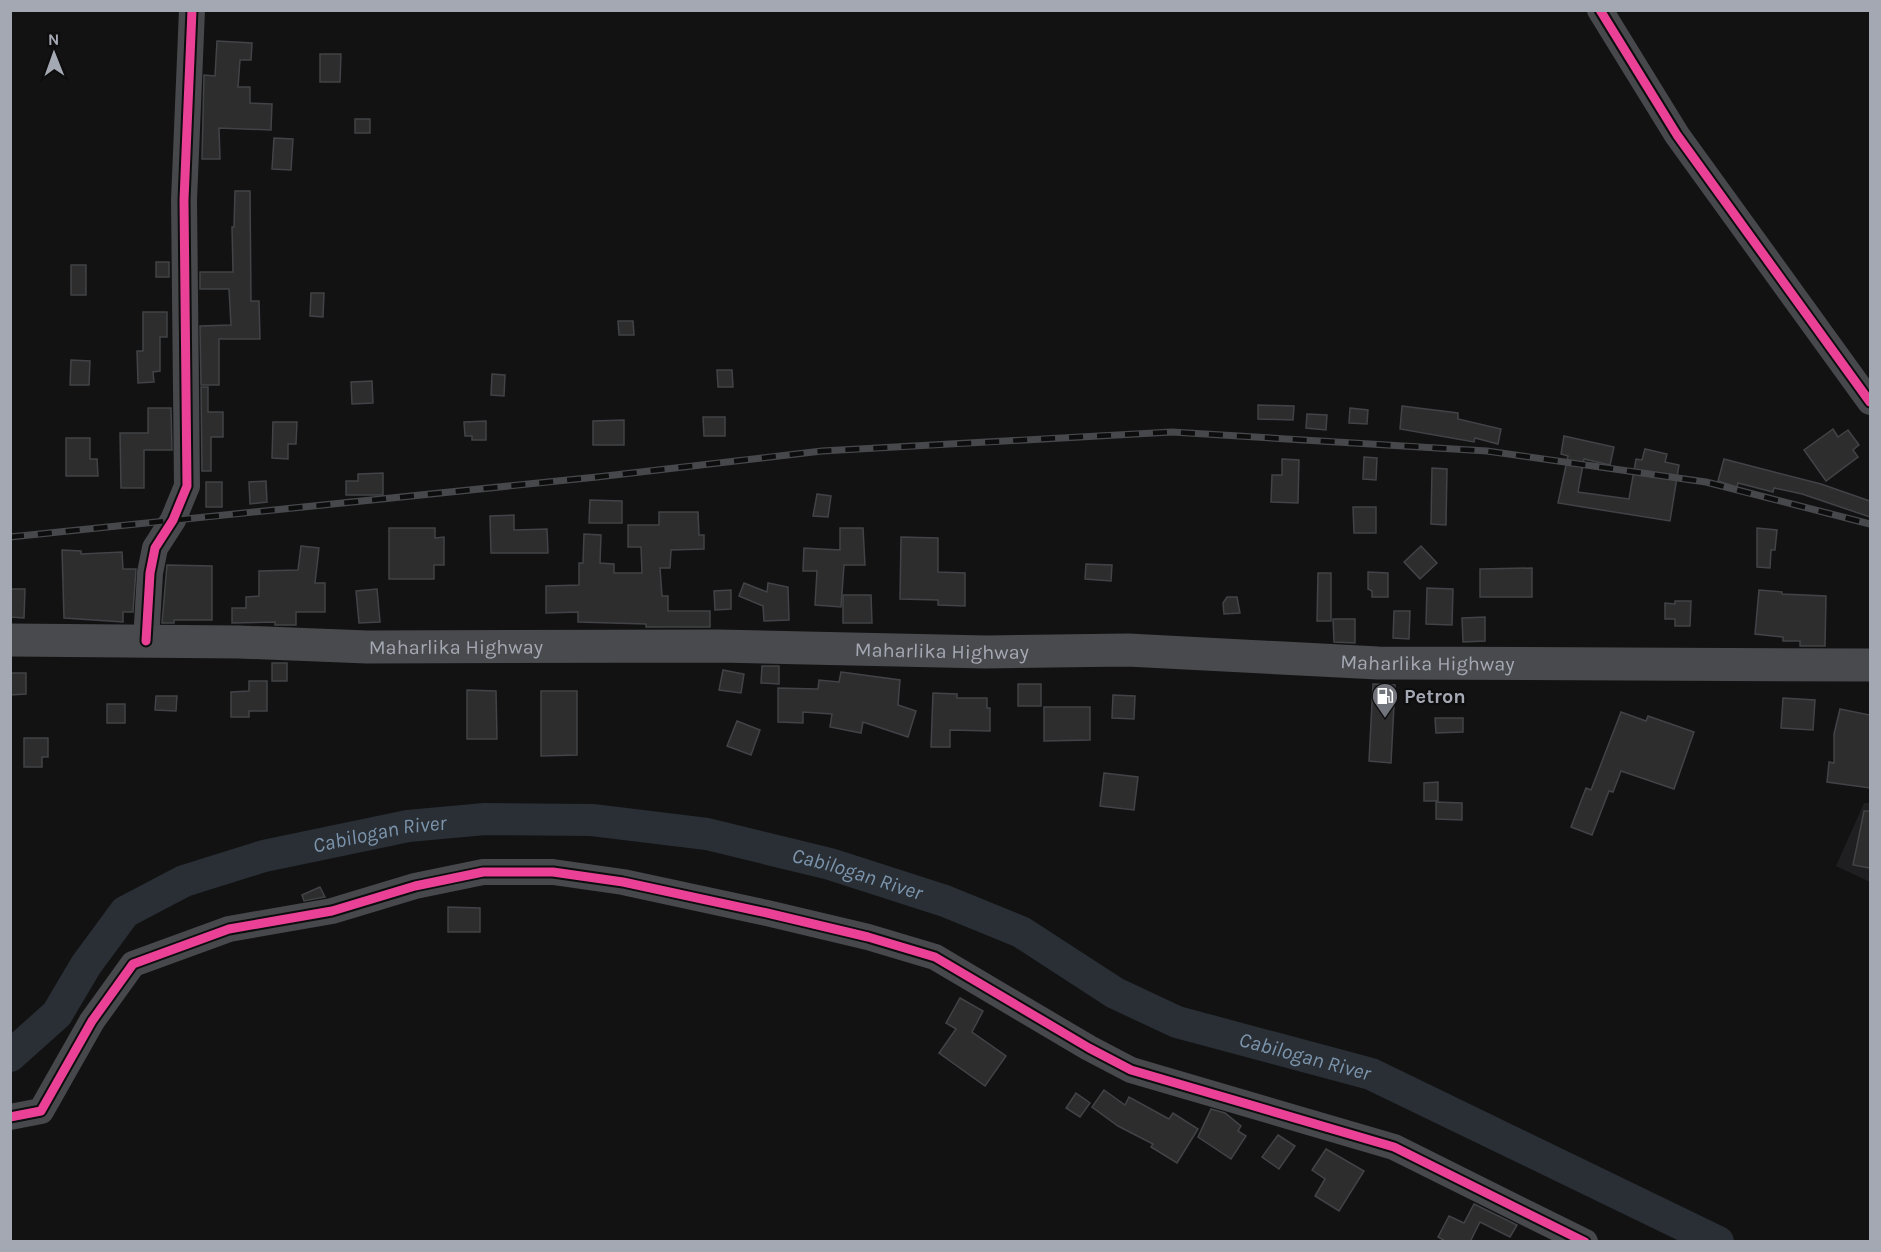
<svg xmlns="http://www.w3.org/2000/svg" width="1881" height="1252" viewBox="0 0 1881 1252" font-family="Karla,sans-serif">
	<rect width="100%" height="100%" fill="#121213"/>
	<path fill="#1f1f21" d="M1864,803H1870V882L1836,866Z"/>
	<g fill="none" stroke-linecap="round" stroke-linejoin="round">
		<path stroke="#292f35" stroke-width="32" id="s1" d="M10,1056L57,1014L86,965L125,912L184,881L264,856L408,826L485,819L592,820L707,834L830,864L945,901L1021,932L1115,993L1177,1022L1371,1074L1718,1242"/>
	</g>
	<g fill="#2d2d2e" stroke="#424346" stroke-width="1.5">
		<path d="M217,41L252,43L251,60H240L238,87H250V103L272,104L271,130L219,128L220,159H202L204,75L215,76Z"/>
		<path d="M320,54H341L340,82H320Z"/>
		<rect x="355" y="119" width="15" height="14"/>
		<path d="M274,138L293,139L291,170L272,169Z"/>
		<path d="M235,191H250L251,301H259L260,339H219V385H201L200,326L231,325L229,289H200V272H233L232,227H234Z"/>
		<rect x="156" y="262" width="13" height="15"/>
		<rect x="71" y="265" width="15" height="30"/>
		<path d="M311,293H324L323,317L310,316Z"/>
		<path d="M143,312H167V337H160V371L153,372L154,382L138,383L137,351H143Z"/>
		<path d="M618,321H633L634,335H619Z"/>
		<path d="M71,360L90,361L89,385H70Z"/>
		<path d="M717,370H732L733,387H718Z"/>
		<path d="M492,374L505,375L504,396L491,395Z"/>
		<path d="M372,381L373,403L352,404L351,382Z"/>
		<path d="M201,387H208V412H223V437H211V471H202Z"/>
		<path d="M1258,405L1294,406L1293,420L1258,419Z"/>
		<path d="M1402,406L1458,413V419L1501,429L1498,444L1475,438L1474,442L1400,429Z"/>
		<path d="M148,408H171L172,450H144V488H121L120,433H148Z"/>
		<path d="M1350,408L1368,410L1367,424L1349,423Z"/>
		<path d="M1307,414L1327,415L1326,430L1306,428Z"/>
		<path d="M703,417H725V436H704Z"/>
		<path d="M624,420V445H593V421Z"/>
		<path d="M486,421V440H472V436H465L464,422Z"/>
		<path d="M273,422H297L296,444H288V459L272,458Z"/>
		<path d="M1833,429L1838,437L1848,430L1859,445L1853,450L1858,457L1826,481L1804,450Z"/>
		<path d="M1564,436L1614,447L1610,465L1584,459L1578,492L1629,499L1636,459L1642,460L1645,449L1667,454L1665,462L1679,465L1670,521L1558,503L1568,456L1561,454Z"/>
		<path d="M66,438H90V459H97L98,476H66Z"/>
		<path d="M1364,457L1377,458L1376,480L1363,479Z"/>
		<path d="M1282,459L1299,460L1298,503L1271,502L1272,475H1282Z"/>
		<path d="M1724,459L1821,484L1870,501V517L1802,494L1774,488L1773,492L1738,483L1737,487L1718,481Z"/>
		<path d="M1432,468L1447,469L1446,525L1431,524Z"/>
		<path d="M383,473V495H346V481H358V474Z"/>
		<path d="M266,481L267,502L250,504L249,482Z"/>
		<rect x="206" y="482" width="16" height="25"/>
		<path d="M817,494L831,496L828,517L813,516Z"/>
		<path d="M590,500L622,501V523H589Z"/>
		<path d="M1353,507H1376V533H1354Z"/>
		<path d="M659,512H698L699,535H704V549L671,550L670,568H660L662,596H668V611H710V627H646V624L578,622V612L546,613V586L579,585V563H583L584,534L601,535L600,563L614,564V573H642L641,547H628V525H659Z"/>
		<path d="M514,515V530L547,529L548,553H491L490,516Z"/>
		<path d="M389,528H435V538L444,537V565H434V579H389Z"/>
		<path d="M840,528H863L865,565H844L841,607L815,605L817,571H803L804,548L840,550Z"/>
		<path d="M1757,528L1777,530L1775,550H1771L1770,568L1757,567Z"/>
		<path d="M901,537L938,538V572L965,573V606L938,605V600L900,599Z"/>
		<path d="M301,546L319,548L315,583H325V612H296V625H275V622L232,623V608H246V597L259,596V571L298,570Z"/>
		<path d="M1421,546L1437,563L1420,579L1404,562Z"/>
		<path d="M62,550L81,551V554L122,552L123,569H136L133,612H123V622L64,618Z"/>
		<path d="M1086,564L1112,565L1111,581L1085,579Z"/>
		<path d="M167,565L212,566V620H174V623H162Z"/>
		<path d="M1532,568V597H1480V569Z"/>
		<path d="M1368,572L1388,573V597H1372V591L1368,589Z"/>
		<path d="M1318,573H1331V621H1317Z"/>
		<path d="M744,583L767,592L768,583L788,587L789,620L764,621L763,606L739,596Z"/>
		<path d="M1427,588L1453,589L1452,625L1426,624Z"/>
		<path d="M10,589H25L24,618L10,617Z"/>
		<path d="M377,589L380,622L359,623L356,591Z"/>
		<path d="M731,590V609L715,610L714,591Z"/>
		<path d="M1759,590L1782,592V594L1826,596L1825,646H1800V641H1783V637L1755,634Z"/>
		<path d="M843,595H871L872,623H843Z"/>
		<path d="M1227,597H1237L1240,613L1224,614L1223,603Z"/>
		<path d="M1675,601H1691L1690,626H1675V619H1665V603L1675,604Z"/>
		<path d="M1394,611H1410L1409,639L1393,638Z"/>
		<path d="M1485,617V641L1463,642L1462,618Z"/>
		<path d="M1333,619H1355V643L1334,642Z"/>
		<rect x="272" y="663" width="15" height="18"/>
		<path d="M762,666H779V684L761,683Z"/>
		<path d="M723,670L744,674L741,693L719,690Z"/>
		<path d="M841,672L900,680L898,705L916,711L908,737L863,722L861,733L830,727L832,714L803,712V723L778,722V688L818,689L819,680L839,682Z"/>
		<path d="M10,673H26V694L10,695Z"/>
		<path d="M249,681H267V711H249V717H231V692L249,691Z"/>
		<rect x="1018" y="684" width="23" height="22"/>
		<path d="M1373,684L1395,685L1391,763L1369,761Z"/>
		<path d="M467,690L496,691L497,739H467Z"/>
		<path d="M541,691H577V755L541,756Z"/>
		<path d="M933,693L957,694V698H987V708H990V731L950,730V747H931Z"/>
		<path d="M1113,695L1135,696L1134,719L1112,718Z"/>
		<path d="M156,696H177L176,711L155,710Z"/>
		<path d="M1783,698L1815,700L1813,730L1781,728Z"/>
		<rect x="107" y="704" width="18" height="19"/>
		<path d="M1044,707H1090V740L1044,741Z"/>
		<path d="M1840,709L1870,715V788L1827,782L1829,762L1834,763V734Z"/>
		<path d="M1621,712L1646,721L1648,716L1694,732L1674,789L1621,771L1613,792L1609,791L1592,835L1571,827L1586,788L1591,790Z"/>
		<path d="M1435,718H1463V732L1436,733Z"/>
		<path d="M737,721L760,730L751,755L727,746Z"/>
		<path d="M24,738H48V757H42V767H24Z"/>
		<path d="M1104,773L1138,777L1134,810L1100,806Z"/>
		<path d="M1438,782V801H1424V783Z"/>
		<path d="M1436,802L1462,803V820L1436,819Z"/>
		<path d="M1864,811H1870V868L1853,865Z"/>
		<path d="M320,887L325,897L304,901L302,895Z"/>
		<path d="M448,907L480,908V932H448Z"/>
		<path d="M960,998L983,1011L972,1032L1006,1056L985,1086L939,1053L956,1029L946,1023Z"/>
		<path d="M1104,1090L1125,1105L1129,1097L1169,1119L1173,1113L1198,1129L1177,1163L1151,1147L1153,1144L1118,1126L1092,1107Z"/>
		<path d="M1076,1093L1090,1103L1080,1117L1066,1108Z"/>
		<path d="M1211,1109L1225,1113L1241,1126L1238,1131L1246,1136L1231,1159L1198,1137Z"/>
		<path d="M1278,1135L1295,1146L1279,1169L1262,1157Z"/>
		<path d="M1326,1149L1364,1171L1339,1211L1315,1196L1325,1179L1312,1170Z"/>
		<path d="M1474,1204L1517,1225L1510,1237L1480,1222L1470,1242H1447L1438,1237L1449,1216L1464,1223Z"/>
	</g>
	<g fill="none" stroke-linecap="round" stroke-linejoin="round">
		<g stroke="#47484b" stroke-width="26">
			<path d="M1600,10L1677,135L1870,402"/>
			<path d="M146,641L150,573L155,548L173,520L187,486L184,200L192,10"/>
			<path d="M10,1117L41,1111L92,1021L133,964L229,929L332,911L415,886L483,872H553L623,882L767,913L868,937L935,957L1089,1048L1131,1070L1394,1147L1585,1242"/>
		</g>
		<path stroke="#494a4d" stroke-width="33" id="s2" d="M10,640L239,642L367,647L718,646L986,652L1128,650L1378,663L1870,665"/>
		<g stroke="#47484b" stroke-width="7">
			<path id="rail" d="M10,537L597,477L822,451L1172,432L1487,451L1706,482L1870,524"/>
		</g>
		<use href="#rail" stroke="#0d0d0e" stroke-width="4.5" stroke-dasharray="14" stroke-linecap="butt"/>
		<g stroke="#0d0d0e" stroke-width="13">
			<g id="cycleway">
				<path d="M1600,10L1677,135L1870,402"/>
				<path d="M146,641L150,573L155,548L173,520L187,486L184,200L192,10"/>
				<path d="M10,1117L41,1111L92,1021L133,964L229,929L332,911L415,886L483,872H553L623,882L767,913L868,937L935,957L1089,1048L1131,1070L1394,1147L1585,1242"/>
			</g>
		</g>
		<use href="#cycleway" stroke="#ea4096" stroke-width="9"/>
	</g>
	<defs>
		<g id="fuel-pin" transform="scale(1.35)"><path d="M0 17L-7.5 6A9.5 9.5 0 1 1 7.5 6Z" fill="#71747b" stroke="#0d0d0e"/><path d="M-5.5-6h7V0h2V4h1.3V-2.5L3-4.5l.8-.8L6-3V5H2.5V1h-1V6h-7ZM-4.2-4.7v3.2H.2V-4.7Z" fill="#fff"/></g>
	</defs>
	<g fill-rule="evenodd">
		<use href="#fuel-pin" x="1385" y="696"/>
	</g>
	<g text-anchor="middle" stroke-width="4.5" stroke-linejoin="round" paint-order="stroke">
		<g font-size="20" fill="#a4a8b3" stroke="#0d0d0e">
			<text dy="7" stroke="none"><textPath href="#s2" startOffset="446">Maharlika Highway</textPath></text>
			<text dy="7" stroke="none"><textPath href="#s2" startOffset="932">Maharlika Highway</textPath></text>
			<text dy="7" stroke="none"><textPath href="#s2" startOffset="1418">Maharlika Highway</textPath></text>
		</g>
		<g font-size="20" font-weight="bold" fill="#a4a8b3" stroke="#0d0d0e" text-anchor="start">
			<text x="1404" y="703">Petron</text>
		</g>
		<g font-size="21" font-style="italic" fill="#7c94ac" stroke="#0d0d0e">
			<text dy="7" stroke="none"><textPath href="#s1" startOffset="454">Cabilogan River</textPath></text>
			<text dy="7" stroke="none"><textPath href="#s1" startOffset="939">Cabilogan River</textPath></text>
			<text dy="7" stroke="none"><textPath href="#s1" startOffset="1426">Cabilogan River</textPath></text>
		</g>
	</g>
	<rect width="1881" height="1252" fill="none" stroke="#a4a8b3" stroke-width="24"/>
	<g transform="translate(54 54) rotate(359)" stroke="#0d0d0e" stroke-width="4.5" paint-order="stroke">
	<path d="M0-4.5L10 22L0 15L-10 22Z" fill="#a4a8b3"/>
	<text y="-9" font-size="16" font-weight="bold" text-anchor="middle" fill="#a4a8b3">N</text>
	</g>
</svg>
